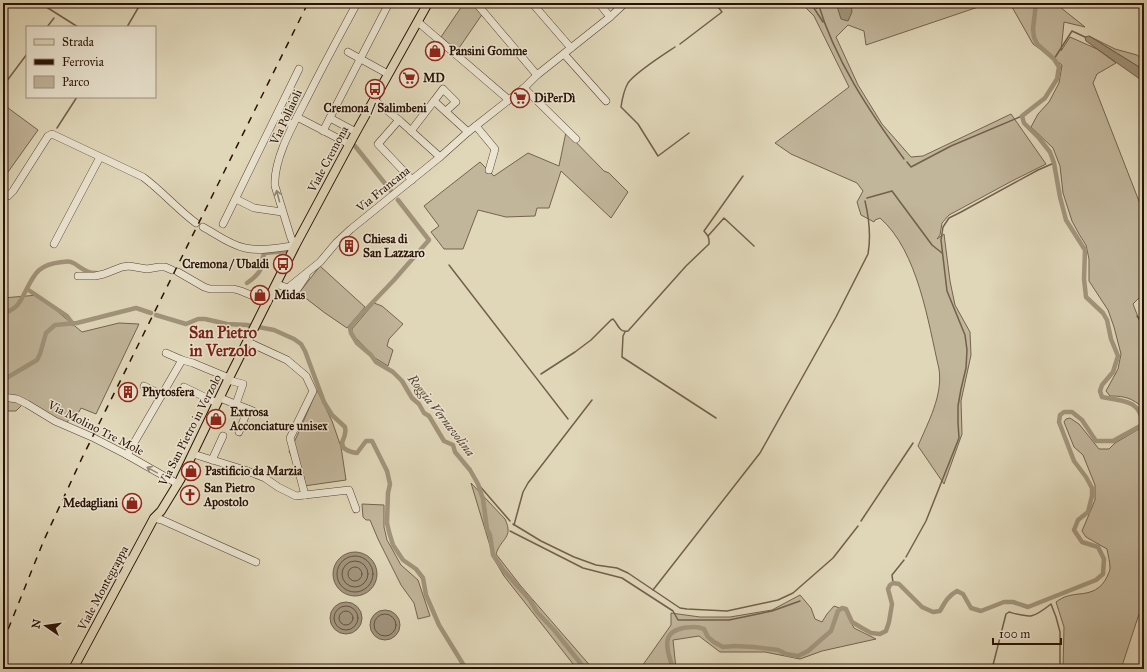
<svg xmlns="http://www.w3.org/2000/svg" width="1147" height="672" viewBox="0 0 1147 672" font-family="'IM FELL Great Primer',serif">
	<rect width="100%" height="100%" fill="#e0d7b9"/>
	<filter id="stains"><feTurbulence type="fractalNoise" baseFrequency=".005" numOctaves="4"/><feColorMatrix values="0 0 0 0 .2 0 0 0 0 .09 0 0 0 0 .02 0 0 0 .5 -.17"/></filter>
	<radialGradient id="worn" r=".72"><stop offset=".6" stop-color="#630" stop-opacity="0"/><stop offset="1" stop-color="#630" stop-opacity=".3"/></radialGradient>
	<g fill="#c1b59a" stroke="#74634f">
		<path d="M464,3H474L483,13L457,51L441,37Z"/>
		<path d="M801,3H812L817,9L816,3H990L866,45L864,31L848,25L836,37L858,85L882,124L911,157L923,156L1011,114L1046,164L1012,181L949,215L942,223L940,235L937,239L944,234L950,281L955,305L970,332L971,355L961,401L962,434L944,484L918,446C928,422 943,396 939,369C928,322 918,251 880,218L875,220L874,222L861,215L857,202L863,191L857,183L791,154L775,143L849,87L814,16Z"/>
		<path d="M1004,3H1055L1085,27L1064,22L1061,51L1070,37L1097,49L1116,63L1097,74L1093,83L1144,214V293L1133,304L1140,322L1144,328V408C1131,398 1126,396 1110,396L1106,391L1118,369L1121,354L1114,327L1108,310L1089,281V259L1086,245L1079,234L1072,221L1063,193L1060,166L1053,148L1031,127L1038,114L1049,102L1059,83L1062,65L1033,44L1012,7Z"/>
		<path d="M1089,36L1115,49L1137,55L1144,61V70Z"/>
		<path d="M4,105L38,130L3,179V107Z"/>
		<path d="M566,132L604,171L609,173L628,192L611,218L561,171L549,208H537L535,216L506,217L478,210L463,249H444L431,232L439,226L424,206L480,162L494,176L528,153L559,166Z"/>
		<path d="M320,266L365,307L347,328L325,313L299,293Z"/>
		<path d="M38,295L82,332L119,323L139,324L96,414L81,408L74,421L69,419L67,423L47,414L26,401L16,411H3V298Z"/>
		<path d="M374,303L382,306L403,324L389,339L387,346L393,350L388,366L375,358L353,335L352,329Z"/>
		<path d="M317,390L332,421L341,447L346,480L304,486L289,451L293,445Z"/>
		<path d="M1070,418L1079,424L1099,449H1109L1115,443L1144,426V613L1139,614L1121,669H1063L1064,627L1056,602C1064,596 1070,595 1079,594C1092,593 1101,589 1107,577C1108,574 1110,571 1110,568C1110,562 1108,555 1107,549L1086,537L1082,531L1095,500V485L1083,455L1074,447L1064,422L1066,419Z"/>
		<path d="M471,483L505,519C514,538 501,538 496,554L520,585L593,669H577L504,576L494,559Z"/>
		<path d="M362,504L384,505V527L387,540L401,565L418,580L430,616L418,619L414,603L401,585L378,539L370,520H366L363,517Z"/>
		<path d="M800,595L811,608L815,619L822,622L827,614L834,606L845,610L854,628L876,639L822,651L800,659L765,652H720L699,636L673,640L676,669H640L671,625V613L700,617H730L772,610Z"/>
	</g>
	<g fill="#a1947b" stroke="#71604b">
		<path d="M836,3H851L852,12L848,21L841,19Z"/>
		<path d="M1089,36L1144,70V82L1086,41L1085,37Z"/>
		<circle cx="355" cy="574" r="22"/>
		<circle cx="346" cy="618" r="16"/>
		<circle cx="385" cy="625" r="15"/>
	</g>
	<g fill="none" stroke-linecap="round" stroke-linejoin="round">
		<g stroke="#645240" stroke-width="1">
			<circle cx="355" cy="574" r="18"/>
			<circle cx="355" cy="574" r="13"/>
			<circle cx="355" cy="574" r="7"/>
			<circle cx="346" cy="618" r="12"/>
			<circle cx="346" cy="618" r="7"/>
			<circle cx="385" cy="625" r="11"/>
		</g>
		<g stroke="#71604b" stroke-width="1.5">
			<path d="M40,3L78,27"/>
			<path d="M809,3L814,8L823,22"/>
			<path d="M818,3C835,60 869,111 904,159"/>
			<path d="M1107,3L1109,4"/>
			<path d="M47,27L54,18"/>
			<path d="M127,27L141,3"/>
			<path d="M680,44L722,12L715,3"/>
			<path d="M675,47C663,55 636,72 628,83C624,90 622,100 621,107L638,124L658,156L689,133"/>
			<path d="M1054,59L1072,31L1085,37"/>
			<path d="M3,86L27,54"/>
			<path d="M57,128L77,97"/>
			<path d="M907,162L911,167L951,146L1022,116"/>
			<path d="M867,198L892,191L932,245L942,253"/>
			<path d="M708,236L704,231L743,176"/>
			<path d="M449,265L568,419"/>
			<path d="M1137,316L1144,326"/>
			<path d="M625,332L623,336L622,357L716,418"/>
			<path d="M541,374L575,352L591,340L611,320L613,319C618,324 619,333 628,331L686,266L709,244V240L708,236L724,218L754,246"/>
			<path d="M478,484L510,521"/>
			<path d="M861,521L913,443"/>
			<path d="M513,524L541,541L574,557L596,565L617,568L628,573L680,608L687,609L727,611L778,600L793,593L833,558L858,526"/>
			<path d="M514,525L523,492L528,483L592,400"/>
			<path d="M510,531L583,568L622,578L673,611L678,620H729L772,611L800,601"/>
			<path d="M906,557L926,521L959,438L958,423V406L961,389L966,368L967,350L965,335L947,291L941,240L943,227L949,218L961,212L1038,170L1054,163"/>
			<path d="M893,583L892,575L904,560"/>
			<path d="M653,590L760,453L836,317L868,254C871,237 869,218 865,201"/>
			<path d="M992,669L1006,614L1009,612C1031,618 1032,619 1051,604L1056,617L1060,632V669"/>
		</g>
		<g stroke="#a1947b" stroke-width="4.5">
			<path d="M355,146L391,191"/>
			<path d="M398,200L429,240L394,280L354,322L350,328L351,333L357,343L371,355L376,362L393,372L402,381L412,398L419,404L424,413L429,416L444,441L453,445L455,452L470,470L478,484L483,499L487,529L490,535L493,555L504,571L530,600L537,612L554,630L585,669"/>
			<path d="M247,283C253,279 260,273 262,266C263,260 261,258 265,253L286,251"/>
			<path d="M27,289L67,316L73,324"/>
			<path d="M3,314C6,312 11,311 14,308C18,306 21,300 23,296C34,276 35,265 62,262C65,262 68,261 71,262C79,265 86,274 96,273"/>
			<path d="M156,315L186,324L198,319H205L227,324L247,325L274,330L294,339L301,344L305,351L324,402L332,415L345,427C345,429 346,431 345,433C345,436 344,437 343,440C339,449 350,452 357,453L366,441H372L387,471L390,484L388,493L387,523L389,532L393,545L403,560L416,569L423,578L426,595L439,625L466,669"/>
			<path d="M3,380L37,360L40,354L46,333L55,325L77,323L136,308L151,313"/>
			<path d="M673,669C668,652 659,633 683,628C692,627 695,626 704,629L708,637L714,642L723,647L734,646L754,647L778,650L786,654L798,656L808,651L831,631L838,611L842,608L846,609L852,622L862,628L871,633L880,634L886,631L889,622L892,604L888,589L890,585L893,583L899,584L922,607L933,612L940,611C945,602 948,596 957,591L963,594L971,608L981,611L1004,602H1013L1028,607L1096,580L1103,574L1104,559L1098,547L1082,542L1074,530L1078,520L1088,512L1092,496V488L1086,477L1074,461L1059,422L1060,415L1064,412H1072L1082,420L1096,441H1113L1142,425C1142,399 1120,401 1102,397L1100,391L1102,385L1113,372L1118,356L1111,339L1107,320L1103,313L1086,297L1084,279L1085,250L1066,220L1060,197L1054,163L1050,152L1039,138L1024,123L1022,116L1045,98L1057,79L1059,67L1054,59L1037,44L1034,37L1033,29L1036,3"/>
		</g>
		<g stroke="#564231" stroke-width="8">
			<g id="minor">
				<path d="M476,3L537,75"/>
				<path d="M532,3L571,48"/>
				<path d="M599,3L610,17"/>
				<path d="M418,22L509,100"/>
				<path d="M348,52L388,74"/>
				<path d="M564,54L606,101"/>
				<path d="M524,88L576,139"/>
				<path d="M374,100L399,120L440,157"/>
				<path d="M434,101L443,89L456,102L446,111"/>
				<path d="M277,115L293,125"/>
				<path d="M297,117L349,144"/>
				<path d="M330,118L356,132"/>
				<path d="M399,120L378,144L412,180"/>
				<path d="M476,126L495,149L489,170"/>
				<path d="M323,131L389,3"/>
				<path d="M411,131L434,101L468,132"/>
				<path d="M3,196H8L13,191L48,136L52,134L143,177C162,191 177,209 196,223"/>
				<path d="M236,199L254,208L282,212"/>
				<path d="M223,224L299,69"/>
				<path d="M203,227C216,234 230,245 245,248C261,252 279,247 295,246L291,238L275,186C273,157 297,118 310,92C325,62 341,33 357,3"/>
				<path d="M54,244L100,157"/>
				<path d="M178,272L204,287L210,289H234L241,291L268,302"/>
				<path d="M78,276H95L104,274L122,267L129,266L147,269L159,267H165L172,270"/>
				<path d="M277,284C282,287 288,287 294,290L298,288L306,276"/>
				<path d="M289,287L320,262L336,243L351,229L440,157L468,132L524,88L537,75L610,17L625,3"/>
				<path d="M248,342L287,360L306,376L313,391L290,438L305,495"/>
				<path d="M166,353L182,360"/>
				<path d="M228,380L243,384L236,404"/>
				<path d="M144,386L162,395"/>
				<path d="M184,387L217,403"/>
				<path d="M3,397L17,399L27,404L55,421L92,437L127,455L178,484"/>
				<path d="M220,398L253,411"/>
				<path d="M239,432L248,409"/>
				<path d="M193,454L245,470L265,478L278,487L296,496L349,490L356,509"/>
				<path d="M127,455L182,360L193,363L229,378"/>
				<path d="M212,460L223,436"/>
				<path d="M154,518L162,520L256,562"/>
			</g>
		</g>
		<g stroke="#281104" stroke-width="10">
			<path id="major" d="M73,669L154,518L161,511L180,480L229,378L295,246L356,132L428,3"/>
		</g>
		<use href="#minor" stroke="#ebe5d2" stroke-width="7"/>
		<use href="#major" stroke="#e0d7b9" stroke-width="8"/>
		<path stroke="#281104" stroke-width="1.5" stroke-dasharray="7 7" stroke-linecap="butt" d="M3,642L44,540L82,458L308,3"/>
	</g>
	<defs><path id="oneway-shaft" d="M-6 0H5M1.5-3L5.5 0L1.5 3" fill="none" stroke-width="1.6" stroke-linecap="round" stroke-linejoin="round"/></defs>
	<g stroke="#938675">
		<use href="#oneway-shaft" transform="translate(278 196) rotate(-105)"/>
		<use href="#oneway-shaft" transform="translate(152 470) rotate(-151)"/>
	</g>
	<defs>
		<g id="shop-ring" transform="scale(1)"><circle r="9.5" fill="#ebe5d2" stroke="#8f2418" stroke-width="1.5"/><path d="M-5-2.5h2.3a2.7 3.5 0 0 1 5.4 0H5L5.5 6h-11ZM-1.5-2.5h3a1.5 2.3 0 0 0-3 0Z" fill="#8f2418"/></g>
		<g id="supermarket-ring" transform="scale(1)"><circle r="9.5" fill="#ebe5d2" stroke="#8f2418" stroke-width="1.5"/><path d="M-6-5.5h2.5l.6 2H6L4.5 2H-2.5L-4.4-4H-6ZM-1.5 3.2a1.3 1.3 0 1 0 .1 0ZM3 3.2a1.3 1.3 0 1 0 .1 0Z" fill="#8f2418"/></g>
		<g id="bus-ring" transform="scale(1)"><circle r="9.5" fill="#ebe5d2" stroke="#8f2418" stroke-width="1.5"/><path d="M-5-6H5V4H4V6H2V4H-2V6H-4V4H-5ZM-3.5-4V0h7V-4ZM-3.5 1.2v1.5H-2V1.2ZM2 1.2v1.5H3.5V1.2Z" fill="#8f2418"/></g>
		<g id="building-ring" transform="scale(1)"><circle r="9.5" fill="#ebe5d2" stroke="#8f2418" stroke-width="1.5"/><path d="M-4-6H4V6H1V3H-1V6H-4ZM-2.5-4.3h1.7v1.8h-1.7ZM.8-4.3h1.7v1.8H.8ZM-2.5-1h1.7V.8h-1.7ZM.8-1h1.7V.8H.8Z" fill="#8f2418"/></g>
		<g id="church-ring" transform="scale(1)"><circle r="9.5" fill="#ebe5d2" stroke="#8f2418" stroke-width="1.5"/><path d="M-1.2-6h2.4v3.5h3.3v2.4h-3.3V6h-2.4V-.1h-3.3v-2.4h3.3Z" fill="#8f2418"/></g>
	</defs>
	<g fill-rule="evenodd">
		<use href="#shop-ring" x="435" y="51"/>
		<use href="#supermarket-ring" x="409" y="78"/>
		<use href="#bus-ring" x="375" y="89"/>
		<use href="#supermarket-ring" x="520" y="98"/>
		<use href="#building-ring" x="349" y="246"/>
		<use href="#bus-ring" x="283" y="264"/>
		<use href="#shop-ring" x="260" y="295"/>
		<use href="#building-ring" x="128" y="392"/>
		<use href="#shop-ring" x="216" y="419"/>
		<use href="#shop-ring" x="191" y="471"/>
		<use href="#church-ring" x="190" y="495"/>
		<use href="#shop-ring" x="132" y="503"/>
	</g>
	<g text-anchor="middle" stroke-width="3" stroke-linejoin="round" paint-order="stroke">
		<g font-size="12" font-weight="bold" fill="#281104" stroke="#ebe5d2" text-anchor="start">
			<text x="449" y="55">Pansini Gomme</text>
			<text x="423" y="82">MD</text>
			<text x="534" y="102">DiPerDì</text>
			<text x="375" y="112" text-anchor="middle">Cremona / Salimbeni</text>
			<text x="363" y="243">Chiesa di<tspan x="363" dy="14">San Lazzaro</tspan></text>
			<text x="269" y="268" text-anchor="end">Cremona / Ubaldi</text>
			<text x="274" y="299">Midas</text>
			<text x="142" y="396">Phytosfera</text>
			<text x="230" y="416">Extrosa<tspan x="230" dy="14">Acconciature unisex</tspan></text>
			<text x="205" y="475">Pastificio da Marzia</text>
			<text x="204" y="492">San Pietro<tspan x="204" dy="14">Apostolo</tspan></text>
			<text x="118" y="507" text-anchor="end">Medagliani</text>
		</g>
		<g font-size="12" fill="#281104" stroke="#ebe5d2">
			<text transform="translate(286 117) rotate(-65)" y="4">Via Pollaioli</text>
			<text transform="translate(328 159) rotate(-62)" y="4">Viale Cremona</text>
			<text transform="translate(383 189) rotate(-39)" y="4">Via Francana</text>
			<text transform="translate(96 428) rotate(27)" y="4">Via Molino Tre Mole</text>
			<text transform="translate(190 430) rotate(-63)" y="4">Via San Pietro in Verzolo</text>
			<text transform="translate(103 588) rotate(-62)" y="4">Viale Montegrappa</text>
		</g>
		<g font-size="13" font-style="italic" fill="#584534" stroke="#ebe5d2">
			<text transform="translate(442 415) rotate(52)" y="5">Roggia Vernavolina</text>
		</g>
		<g font-size="16" font-weight="bold" fill="#7a1f14" stroke="#ebe5d2">
			<text x="223" y="338">San Pietro<tspan x="223" dy="18">in Verzolo</tspan></text>
		</g>
	</g>
	<rect width="1147" height="672" fill="none" stroke="#e0d7b9" stroke-width="16"/>
	<rect x="4" y="4" width="1139" height="664" fill="none" stroke="#281104" stroke-width="2"/>
	<rect x="8" y="8" width="1131" height="656" fill="none" stroke="#281104"/>
	<rect x="26" y="26" width="130" height="72" fill="#ebe5d2" stroke="#9d9080"/>
	<rect x="34" y="39" width="20" height="6" fill="#e0d7b9" stroke="#9d9080"/>
	<text x="62" y="46" font-size="12" fill="#281104">Strada</text>
	<rect x="34" y="59" width="20" height="6" fill="#281104" stroke="#9d9080"/>
	<text x="62" y="66" font-size="12" fill="#281104">Ferrovia</text>
	<rect x="34" y="76" width="20" height="12" fill="#c1b59a" stroke="#9d9080"/>
	<text x="62" y="86" font-size="12" fill="#281104">Parco</text>
	<g transform="translate(46 626) rotate(283)" stroke="#ebe5d2" stroke-width="3" paint-order="stroke">
	<path d="M0-3L7 15L0 10L-7 15Z" fill="#281104"/>
	<text y="-6" font-size="11" font-weight="bold" text-anchor="middle" fill="#281104">N</text>
	</g>
	<path d="M993 638v6h68v-6" fill="none" stroke="#281104" stroke-width="2"/>
	<text x="999" y="638" font-size="12" fill="#281104" stroke="#ebe5d2" stroke-width="3" paint-order="stroke">100 m</text>
	<rect width="100%" height="100%" filter="url(#stains)"/>
	<rect width="100%" height="100%" fill="url(#worn)"/>
</svg>
